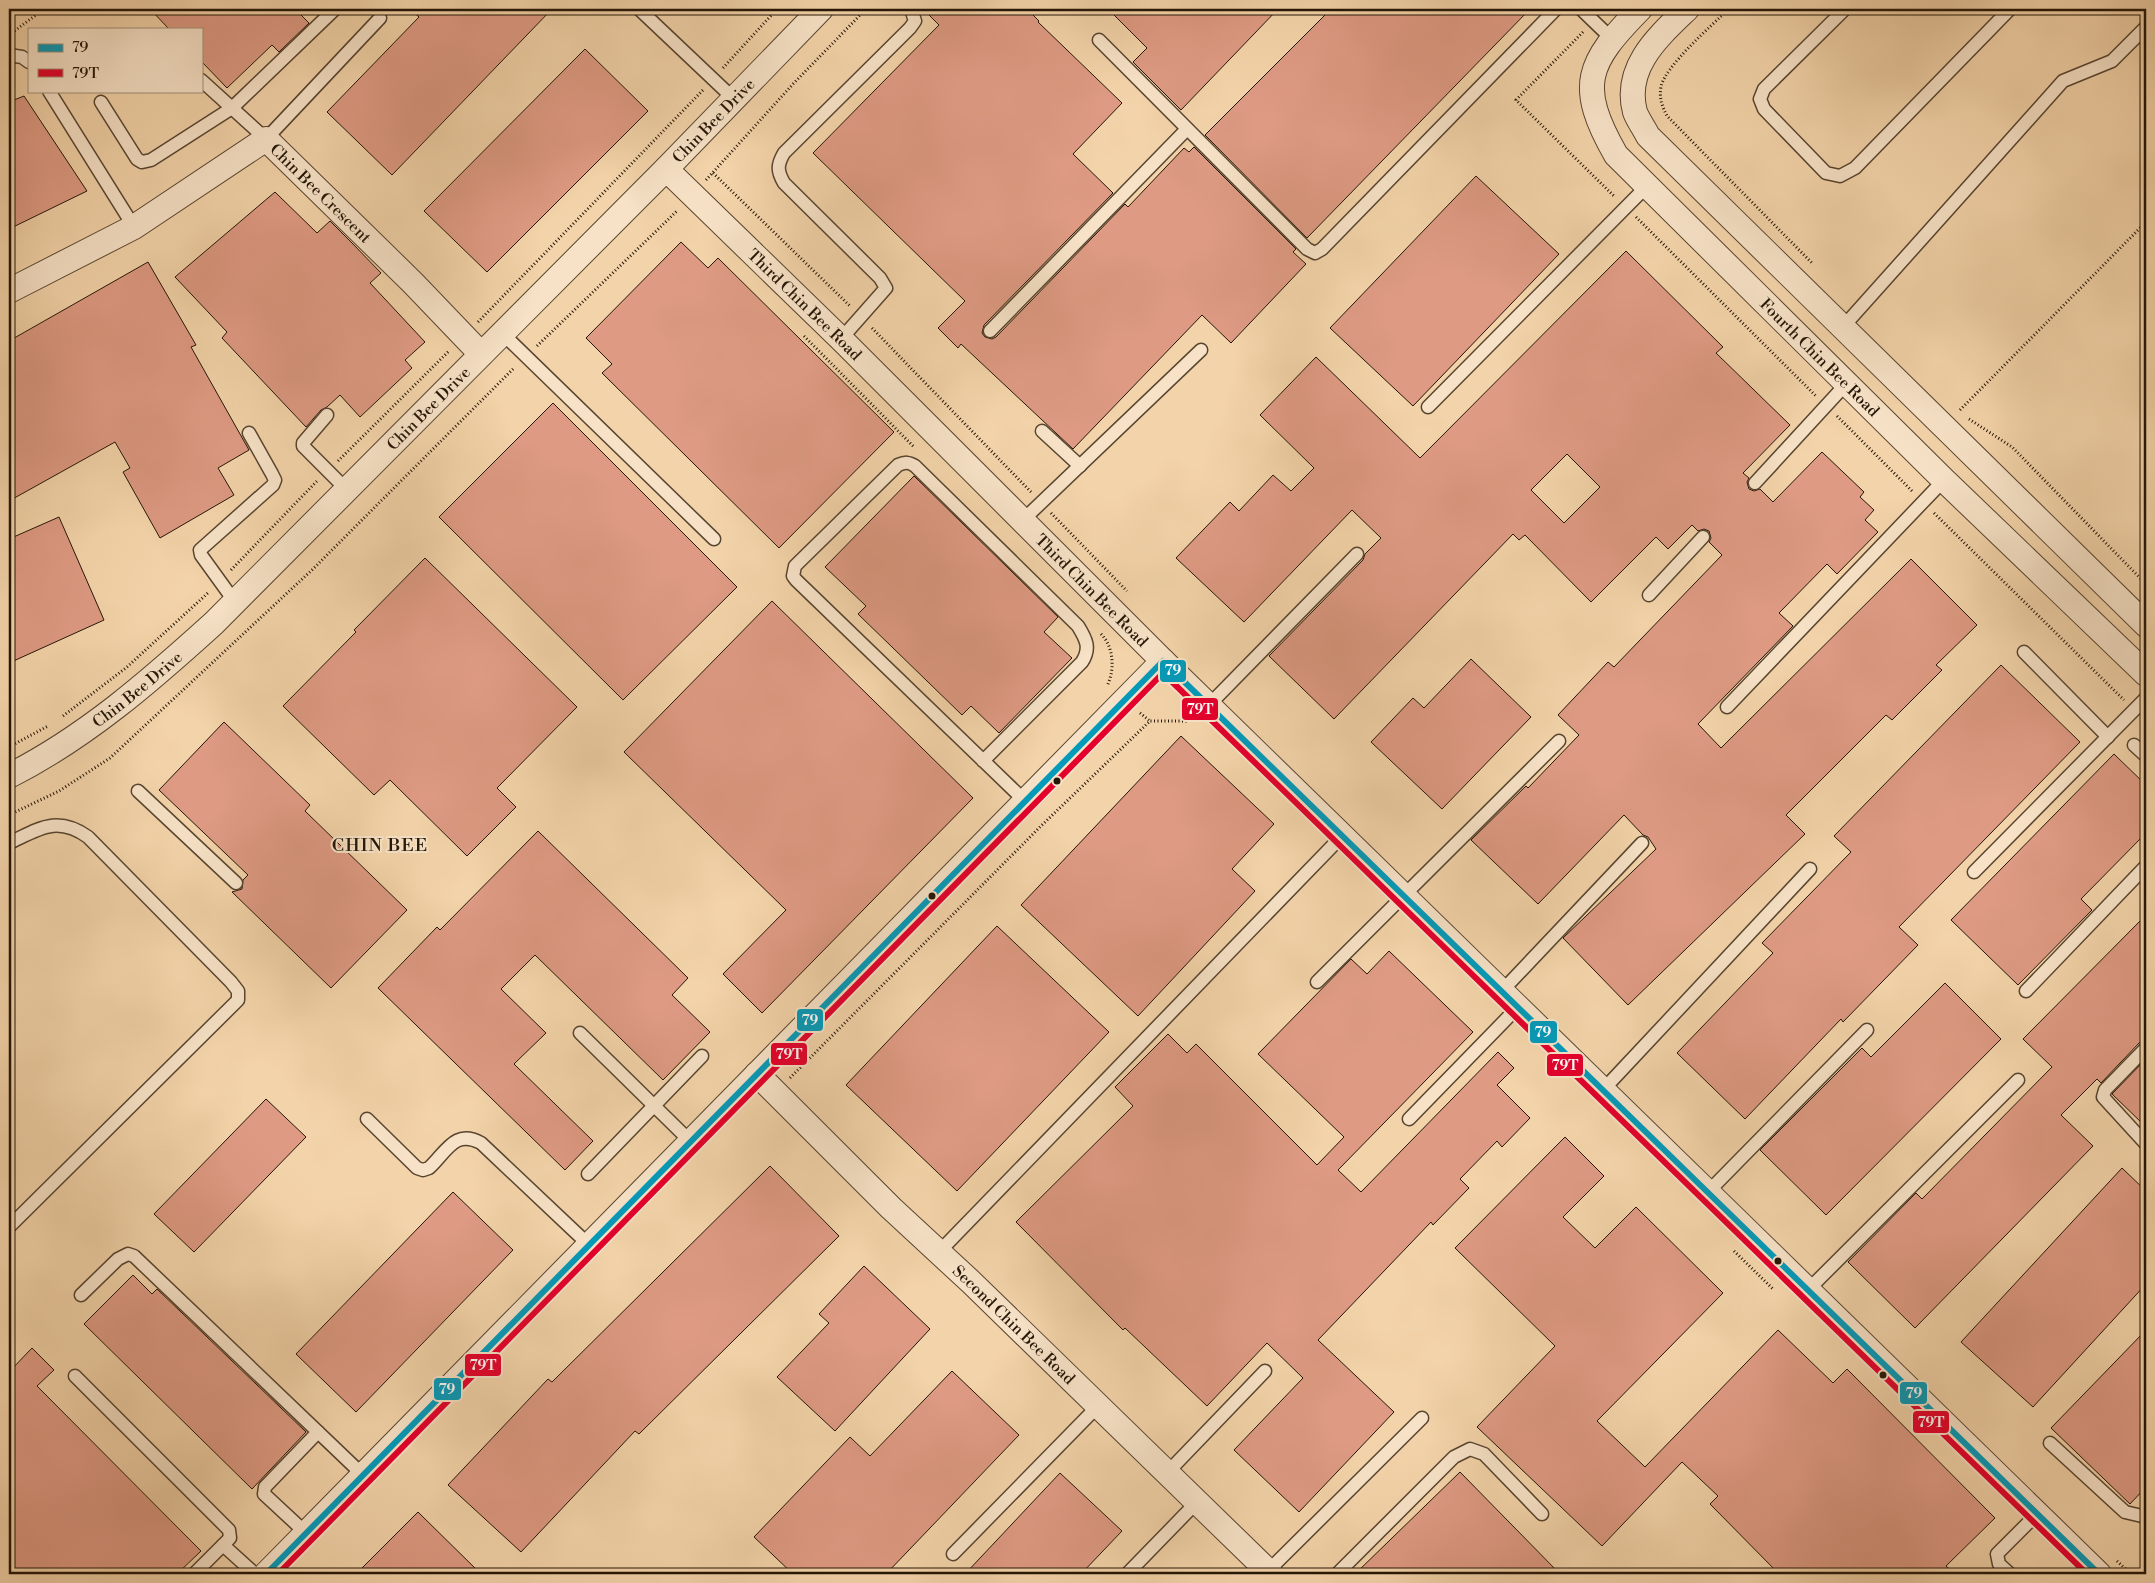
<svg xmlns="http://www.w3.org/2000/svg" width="2155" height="1583" viewBox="0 0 2155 1583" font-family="'Libre Bodoni',serif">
	<rect width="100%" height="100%" fill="#f3d3a9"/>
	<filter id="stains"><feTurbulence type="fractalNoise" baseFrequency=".004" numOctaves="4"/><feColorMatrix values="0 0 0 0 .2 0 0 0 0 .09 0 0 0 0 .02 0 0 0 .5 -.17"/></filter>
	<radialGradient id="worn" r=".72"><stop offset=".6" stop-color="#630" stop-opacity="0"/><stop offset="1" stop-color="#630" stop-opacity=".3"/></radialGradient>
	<g fill="#de9a83" stroke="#241607" fill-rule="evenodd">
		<path d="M150,9H295L309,23L279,52L272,45L227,88L201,61V29H169Z"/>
		<path d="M410,9H552L392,175L327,112L419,17Z"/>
		<path d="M923,9H1027L1039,21L1038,22L1122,103L1073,154L1113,193L984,325L982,333L985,337L992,339L996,337L1125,204L1128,207L1184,148L1189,152L1194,147L1296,249L1293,252L1306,264L1231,343L1202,315L1073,449L961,344L958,348L938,328L965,301L813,153L939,25Z"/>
		<path d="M1108,9H1278L1181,110L1133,62L1147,48Z"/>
		<path d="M1331,9H1530L1307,238L1205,135Z"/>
		<path d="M585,49L648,111L487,272L424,211Z"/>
		<path d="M24,96L87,191L9,229V102Z"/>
		<path d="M1476,176L1559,254L1413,406L1330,328Z"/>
		<path d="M275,192L317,233L330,221L352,243L381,273L370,283L425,342L405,360L412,368L360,417L340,395L327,407L321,410L306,427L222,338L227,332L175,277Z"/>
		<path d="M681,242L708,268L718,258L894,432L779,548L602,373L612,364L586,338Z"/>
		<path d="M1626,251L1723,347L1716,353L1790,425L1743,473L1749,478L1747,482L1749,489L1754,491L1760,489L1773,502L1822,452L1864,492L1860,497L1874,510L1865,520L1878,532L1837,574L1827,564L1779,613L1793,626L1698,724L1721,748L1911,559L1977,625L1936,665L1942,670L1892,720L1886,715L1786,815L1805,834L1628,1005L1563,938L1656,849L1648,837L1643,835L1624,815L1538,904L1471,840L1526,786L1528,788L1579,735L1558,715L1608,662L1614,667L1722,555L1709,542L1711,538L1709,531L1704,529L1698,531L1692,525L1668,549L1656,537L1591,602L1525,535L1519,540L1513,534L1334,719L1269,656L1363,560L1365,554L1381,538L1352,510L1244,622L1176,558L1230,502L1239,511L1273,475L1291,491L1314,468L1260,415L1316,357L1420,458ZM1567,454L1600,487L1564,523L1531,490Z"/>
		<path d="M148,262L196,345L191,347L249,450L218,468L234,495L160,538L123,472L130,468L115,442L9,501V341Z"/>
		<path d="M553,403L737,587L623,700L439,517Z"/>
		<path d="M914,476L1058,617L1044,632L1072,658L999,733L971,706L962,715L858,614L866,606L825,567Z"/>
		<path d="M59,517L104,620L9,663V539Z"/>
		<path d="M425,558L577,707L497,788L516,807L467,856L390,780L374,795L283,706L356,632L354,630Z"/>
		<path d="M772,601L973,798L762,1013L723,974L786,910L624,752Z"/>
		<path d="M1471,659L1531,717L1442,809L1371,742L1413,698L1424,708Z"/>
		<path d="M2001,665L2080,742L1899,927L1918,945L1843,1022L1841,1019L1745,1119L1677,1053L1773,953L1762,943L1851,852L1834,836Z"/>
		<path d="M224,722L310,805L305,811L407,910L331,988L232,892L242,889L243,880L248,875L159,790Z"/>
		<path d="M1181,736L1274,824L1232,869L1255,891L1138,1016L1021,905Z"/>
		<path d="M2114,754L2146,785V833L2081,899L2092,910L2018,985L1951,920Z"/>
		<path d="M538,831L688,978L672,995L710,1032L663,1080L535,955L501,989L546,1033L514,1064L593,1141L565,1170L378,988L437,927L440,930Z"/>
		<path d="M2146,915V1040L2140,1042L2101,1083L2097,1079L2061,1115L2093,1146L1915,1328L1848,1262L1916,1193L1922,1199L2052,1067L2023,1039Z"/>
		<path d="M997,926L1109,1032L957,1191L846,1085Z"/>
		<path d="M1389,951L1473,1032L1338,1170L1361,1192L1498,1052L1514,1068L1497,1085L1530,1118L1502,1147L1497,1141L1460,1179L1469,1188L1433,1225L1431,1222L1318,1340L1394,1412L1299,1512L1234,1450L1303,1378L1267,1343L1207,1406L1125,1328L1123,1330L1016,1222L1133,1106L1115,1087L1168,1034L1187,1053L1196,1044L1317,1165L1344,1137L1258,1054L1351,959L1367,974Z"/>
		<path d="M1945,983L2001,1039L1826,1215L1760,1150L1862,1048L1871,1057Z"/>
		<path d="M2146,1059V1127L2112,1094Z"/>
		<path d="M266,1099L306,1137L194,1252L154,1214Z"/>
		<path d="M1565,1137L1604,1176L1563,1217L1595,1248L1636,1207L1723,1293L1597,1421L1645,1467L1778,1330L1833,1383L1847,1369L1995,1518L1946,1566L1955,1574H1779L1710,1504L1718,1496L1682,1462L1602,1546L1477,1427L1555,1346L1455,1248Z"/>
		<path d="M770,1166L839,1236L639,1434L635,1431L521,1552L448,1485L548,1379L552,1382Z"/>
		<path d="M2122,1168L2146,1191V1284L2033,1407L1961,1342Z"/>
		<path d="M453,1192L513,1250L356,1412L296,1354Z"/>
		<path d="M864,1266L930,1329L835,1431L777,1377L829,1323L819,1314Z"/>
		<path d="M133,1275L152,1294L157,1289L306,1432L252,1489L84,1324Z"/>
		<path d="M2146,1330V1487L2130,1504L2051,1428Z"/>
		<path d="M32,1348L54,1370L37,1386L201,1551L177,1574H9V1372Z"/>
		<path d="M952,1371L1019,1435L886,1574H793L754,1537L850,1437L870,1456Z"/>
		<path d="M1460,1472L1560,1574H1355Z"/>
		<path d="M1060,1473L1122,1531L1081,1574H965Z"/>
		<path d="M418,1512L481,1574H356Z"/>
	</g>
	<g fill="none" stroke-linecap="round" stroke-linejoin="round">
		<g stroke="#584530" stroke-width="15">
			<g id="service">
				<path d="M639,9L733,98"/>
				<path d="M1581,9L1611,38"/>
				<path d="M1845,9L1764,89L1760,99L1764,109L1826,173L1840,176L1855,168L2010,9"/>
				<path d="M1099,40L1307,249L1315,253L1322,249L1556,9"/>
				<path d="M9,55L22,57L29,62"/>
				<path d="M201,80L266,139L380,18"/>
				<path d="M49,91L134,227"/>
				<path d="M101,102L137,159L142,162L151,160L232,108L335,9"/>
				<path d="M1843,327L2063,81L2112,61L2146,27"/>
				<path d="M990,331L1187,129"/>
				<path d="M502,333L714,539"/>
				<path d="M841,339L886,288L880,278L784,183C777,171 777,165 784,153L910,28L915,21L911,9"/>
				<path d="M1428,407L1647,186"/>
				<path d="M327,415L303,443V446L347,490"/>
				<path d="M1042,431L1080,466"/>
				<path d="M1755,483L1847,383"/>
				<path d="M1023,520L1201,350"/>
				<path d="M1649,595L1703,537"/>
				<path d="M235,602L201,555L200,550L273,485L275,480L272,474L249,433"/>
				<path d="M2024,652L2108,737"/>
				<path d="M1209,705L1357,554"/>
				<path d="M1727,707L1944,480"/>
				<path d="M2134,745L2146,756"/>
				<path d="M983,761L1082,662C1091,648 1086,639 1078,626L915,466C909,462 905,462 898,465L795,566L793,576L796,580L1025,801"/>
				<path d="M138,791L236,883"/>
				<path d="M9,843C39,829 57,815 88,837L231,982L238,991V1000L9,1227"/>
				<path d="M1974,872L2146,698"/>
				<path d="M1317,982L1559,741"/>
				<path d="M1502,991L1642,843"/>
				<path d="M2026,991L2146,866"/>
				<path d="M580,1033L691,1142"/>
				<path d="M2146,1048L2105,1090L2103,1097L2146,1144"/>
				<path d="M1603,1090L1810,869"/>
				<path d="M367,1119L417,1168L423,1170L429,1168C447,1151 455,1129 481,1143L589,1245"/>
				<path d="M1409,1119L1518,1007"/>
				<path d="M588,1174L702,1056"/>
				<path d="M1708,1192L1867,1030"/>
				<path d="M939,1252L1343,835"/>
				<path d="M1808,1290L2018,1080"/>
				<path d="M81,1295L118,1259L128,1254L134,1256L363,1475"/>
				<path d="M75,1376L229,1530L230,1538L194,1574"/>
				<path d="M2050,1443L2125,1512L2142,1516L2146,1515"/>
				<path d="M1167,1473L1265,1371"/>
				<path d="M306,1533L264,1494L265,1487L318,1432"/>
				<path d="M223,1545L255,1574"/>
				<path d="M953,1554L1098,1406"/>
				<path d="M1268,1571L1422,1418"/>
				<path d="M1127,1574L1197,1502"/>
				<path d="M1337,1574L1454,1457L1470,1449L1484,1454L1542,1514"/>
				<path d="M2010,1574L1999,1564L1997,1554L2037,1514"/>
			</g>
		</g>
		<g stroke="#584530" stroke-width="26">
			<g id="minor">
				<path id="s1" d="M1640,9C1587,63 1576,85 1616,155L1944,480L2146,674"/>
				<path d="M1687,9C1659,36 1623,67 1635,112C1638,120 1644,128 1648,136L2146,625"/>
				<path id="s2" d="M666,169L841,339L1163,661L2099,1574"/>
				<path id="s3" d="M9,291L134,227L266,139L413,283L481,354"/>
				<path id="s4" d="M9,776C86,737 150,681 214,623L666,169L821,9"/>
				<path id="s5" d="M757,1074L891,1208L971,1282L1271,1574"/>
				<path d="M266,1574L1163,661"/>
			</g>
		</g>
		<g stroke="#241607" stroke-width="3" stroke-dasharray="1 2.5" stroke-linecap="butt">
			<path d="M1729,9C1712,25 1665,66 1661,87C1659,98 1662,106 1667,116L1812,263"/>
			<path d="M1583,32L1516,100L1615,197"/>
			<path d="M9,35L44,9"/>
			<path d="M723,68L777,9"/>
			<path d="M713,173L850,306"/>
			<path d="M706,180L793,84L866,9"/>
			<path d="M1636,217L1816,396"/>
			<path d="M478,322L703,90"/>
			<path d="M872,328L1031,492"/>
			<path d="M804,336L914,447"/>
			<path d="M537,346L678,210"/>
			<path d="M1960,410L2146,222"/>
			<path d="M1837,416L1912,491"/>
			<path d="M1969,419L2012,447L2146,584"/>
			<path d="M338,461L449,351"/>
			<path d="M1051,513L1127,591"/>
			<path d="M1934,513L2124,700"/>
			<path d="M231,570L317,481"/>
			<path d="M1101,634C1114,647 1115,670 1107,686"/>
			<path d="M1140,713L1150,721"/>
			<path d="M63,716L127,667L209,592"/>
			<path d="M9,747L48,726"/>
			<path d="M9,815L59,791L110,758L314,568L514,368"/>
			<path d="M790,1078L1041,826L1150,721H1186L1191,717"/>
			<path d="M1734,1251L1773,1289"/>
			<path d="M2117,1561L2131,1574"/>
		</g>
		<use href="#service" stroke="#f7e2c7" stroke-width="12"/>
		<use href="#minor" stroke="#f7e2c7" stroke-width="24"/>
		<g stroke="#f7e2c7" stroke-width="10">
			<path id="bus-1" d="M266,1574L1163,661L2099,1574"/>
		</g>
		<g stroke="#f7e2c7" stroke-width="10">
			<path id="bus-2" d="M278,1574L1163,673L2087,1574"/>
		</g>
		<use href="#bus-1" stroke="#049aba" stroke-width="6"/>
		<use href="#bus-2" stroke="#e4002b" stroke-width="6"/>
	</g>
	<g fill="#241607" stroke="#f7e2c7" stroke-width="2">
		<circle cx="1057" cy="781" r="4.5"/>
		<circle cx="932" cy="896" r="4.5"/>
		<circle cx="1778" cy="1261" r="4.5"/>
		<circle cx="1883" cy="1375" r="4.5"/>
	</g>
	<g text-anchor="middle" stroke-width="4" stroke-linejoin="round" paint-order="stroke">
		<g font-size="16" fill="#241607" stroke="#f7e2c7">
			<text dy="6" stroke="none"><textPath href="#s4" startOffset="965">Chin Bee Drive</textPath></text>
			<text dy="6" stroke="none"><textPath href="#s3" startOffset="376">Chin Bee Crescent</textPath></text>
			<text dy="6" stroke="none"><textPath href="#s2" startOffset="194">Third Chin Bee Road</textPath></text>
			<text dy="6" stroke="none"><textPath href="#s1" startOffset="454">Fourth Chin Bee Road</textPath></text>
			<text dy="6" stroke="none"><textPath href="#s4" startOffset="560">Chin Bee Drive</textPath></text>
			<text dy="6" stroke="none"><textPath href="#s2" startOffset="599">Third Chin Bee Road</textPath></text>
			<text dy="6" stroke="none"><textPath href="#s4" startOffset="155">Chin Bee Drive</textPath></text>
			<text dy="6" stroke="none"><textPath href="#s5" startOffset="359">Second Chin Bee Road</textPath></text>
		</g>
		<g font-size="18" letter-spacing="1" fill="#241607" stroke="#f7e2c7">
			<text x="380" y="851">CHIN BEE</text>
		</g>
	</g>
	<g stroke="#f7e2c7" stroke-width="2">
		<rect x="1159" y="659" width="28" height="24" rx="5" fill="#049aba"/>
		<rect x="1181" y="697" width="38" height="24" rx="5" fill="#e4002b"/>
		<rect x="796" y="1008" width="28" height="24" rx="5" fill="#049aba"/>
		<rect x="1529" y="1020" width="29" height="24" rx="5" fill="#049aba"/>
		<rect x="770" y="1042" width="38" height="24" rx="5" fill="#e4002b"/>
		<rect x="1546" y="1053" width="38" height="24" rx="5" fill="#e4002b"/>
		<rect x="464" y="1353" width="38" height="24" rx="5" fill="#e4002b"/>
		<rect x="433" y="1377" width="29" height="24" rx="5" fill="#049aba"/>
		<rect x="1899" y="1381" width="29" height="24" rx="5" fill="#049aba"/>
		<rect x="1912" y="1410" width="38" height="24" rx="5" fill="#e4002b"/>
	</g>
	<g font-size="14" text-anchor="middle" font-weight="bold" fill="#fff">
		<text x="1173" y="675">79</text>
		<text x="1200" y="714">79T</text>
		<text x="810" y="1025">79</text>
		<text x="1543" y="1037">79</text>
		<text x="789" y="1059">79T</text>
		<text x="1565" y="1070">79T</text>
		<text x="483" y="1370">79T</text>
		<text x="447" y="1394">79</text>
		<text x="1914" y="1398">79</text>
		<text x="1931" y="1427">79T</text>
	</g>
	<rect width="2155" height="1583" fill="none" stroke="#f3d3a9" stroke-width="30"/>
	<rect x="10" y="10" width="2135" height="1563" fill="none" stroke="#241607" stroke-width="2.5"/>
	<rect x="15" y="15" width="2125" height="1553" fill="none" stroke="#241607"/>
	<rect x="28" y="28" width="175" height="65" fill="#f7e2c7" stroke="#a3907a"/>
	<rect x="38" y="44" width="25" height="8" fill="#049aba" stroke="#a3907a"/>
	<text x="72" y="52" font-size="15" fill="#241607">79</text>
	<rect x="38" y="69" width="25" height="8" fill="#e4002b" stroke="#a3907a"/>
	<text x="72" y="78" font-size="15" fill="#241607">79T</text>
	<rect width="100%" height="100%" filter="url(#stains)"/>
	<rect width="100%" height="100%" fill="url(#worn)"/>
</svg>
